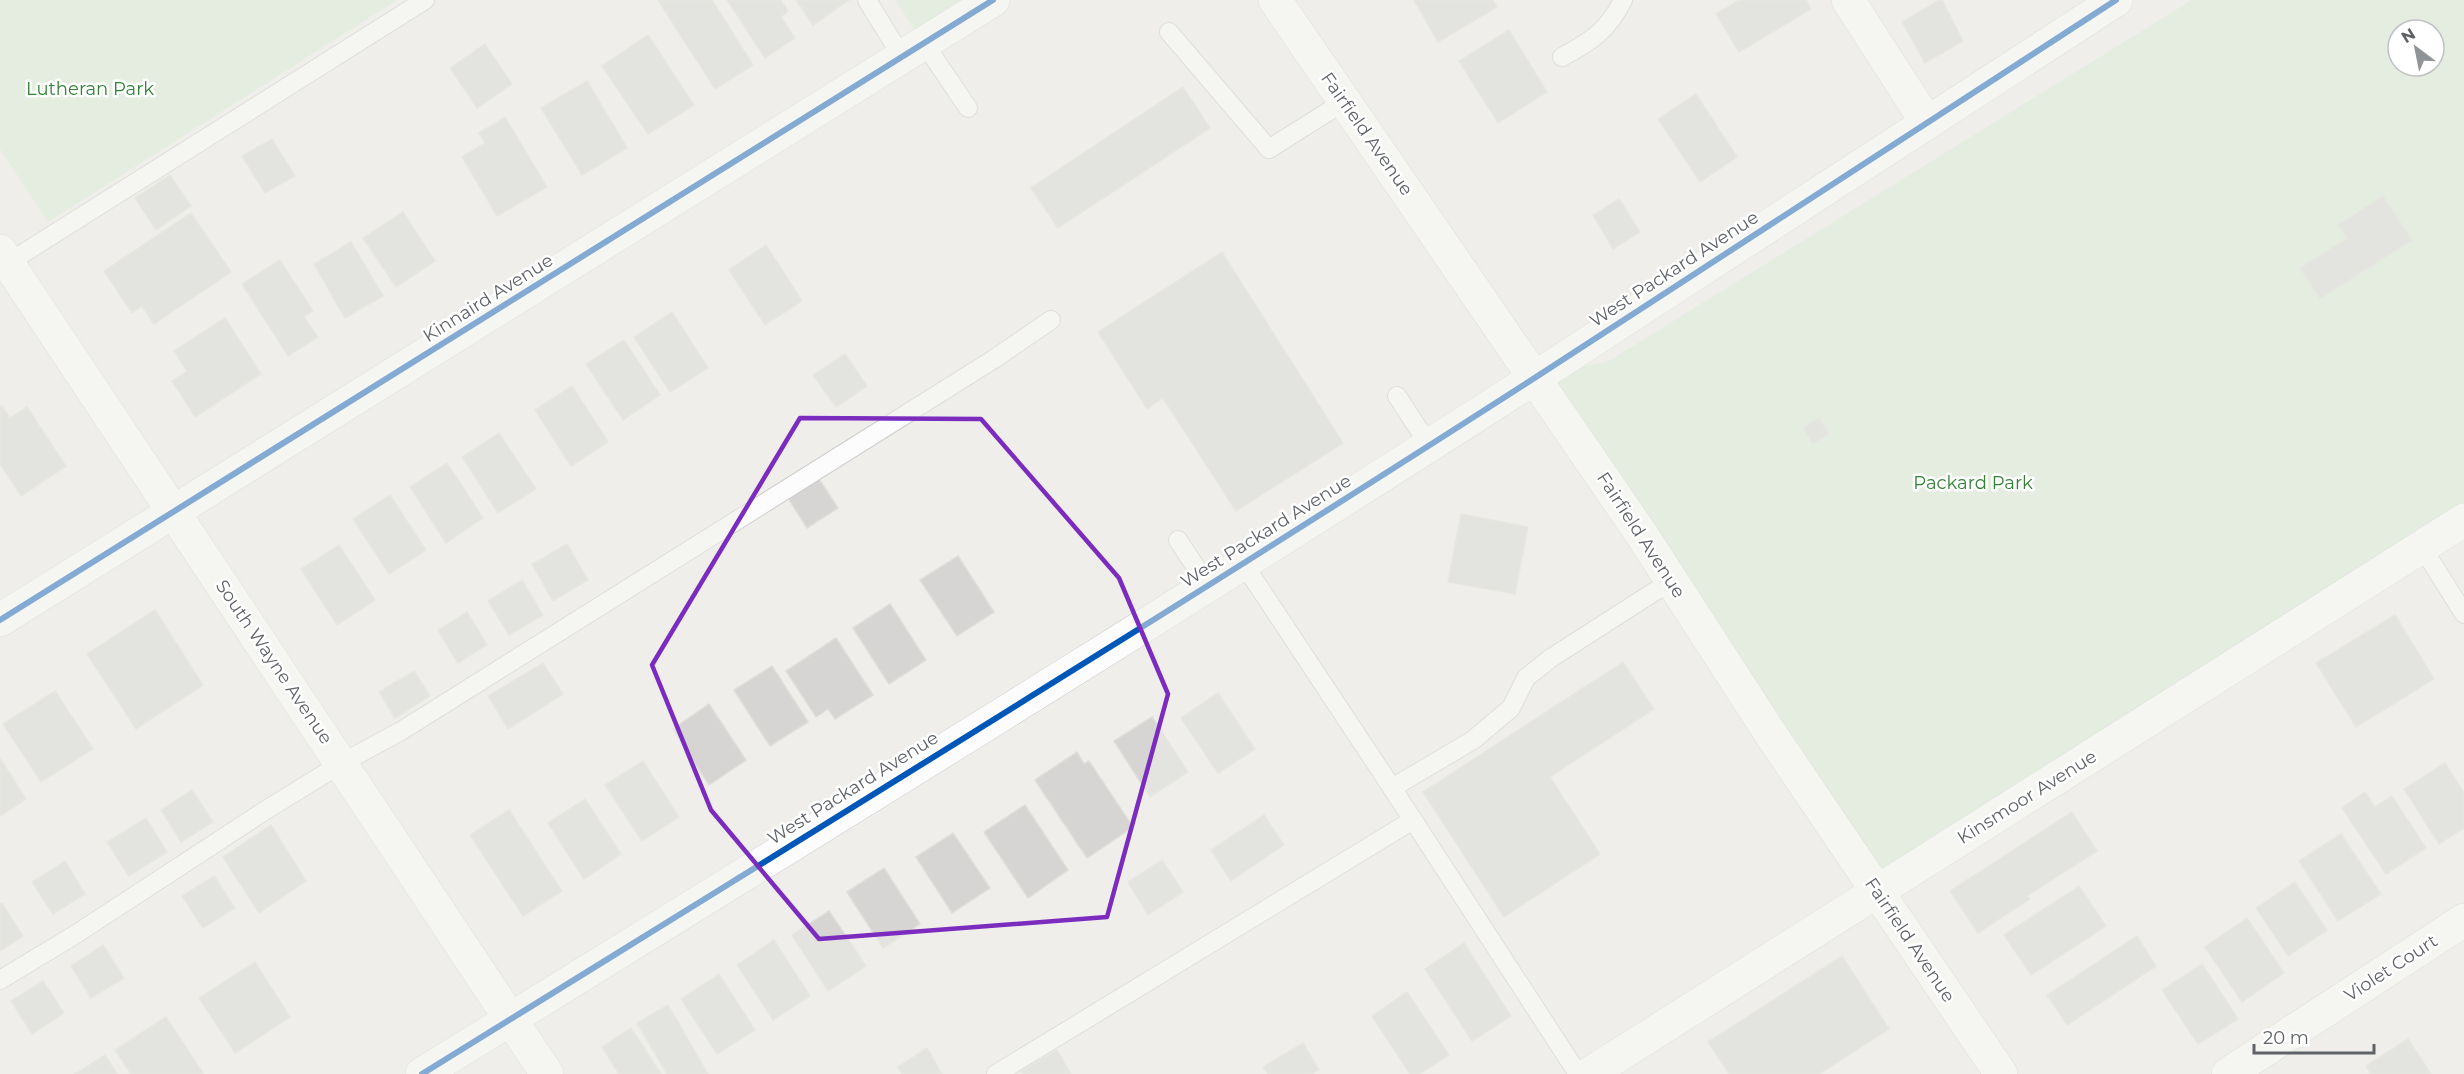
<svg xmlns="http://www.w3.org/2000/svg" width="2464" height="1074" viewBox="0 0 2464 1074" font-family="Montserrat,sans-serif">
	<rect width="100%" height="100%" fill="#efeeea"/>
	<g fill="#d8ebd6" fill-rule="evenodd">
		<path d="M0,0H397L48,222L0,149Z"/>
		<path d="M895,0H993L924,43Z"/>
		<path d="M2192,0H2464V520L1878,891L1535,378L1609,361ZM2398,30H2434V66H2398Z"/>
	</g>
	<g fill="#d6d5d3" stroke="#deddd9" stroke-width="1.5">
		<path d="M658,0H712L753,65L715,89Z"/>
		<path d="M727,0H781L788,11L781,17L795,38L765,58Z"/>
		<path d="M796,0H849L813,25Z"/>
		<path d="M1414,0H1493L1497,7L1438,42Z"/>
		<path d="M1739,0H1806L1811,9L1739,52L1716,14Z"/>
		<path d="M1939,0H1942L1963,41L1925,63L1902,22Z"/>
		<path d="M1509,30L1547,92L1498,123L1459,61Z"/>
		<path d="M648,35L694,105L648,134L602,66Z"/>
		<path d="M485,44L512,84L477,108L450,68Z"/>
		<path d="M587,81L627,148L582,175L541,108Z"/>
		<path d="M1183,87L1210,128L1058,228L1031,188Z"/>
		<path d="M1696,94L1737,157L1700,182L1658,119Z"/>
		<path d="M505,117L547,187L497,216L462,157L485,143L479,133Z"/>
		<path d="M272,139L295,176L265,193L242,156Z"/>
		<path d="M170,175L191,206L156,230L135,198Z"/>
		<path d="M2383,196L2412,240L2320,299L2300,268L2347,238L2338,225Z"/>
		<path d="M1619,199L1640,232L1613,249L1593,215Z"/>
		<path d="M403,212L435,261L396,287L363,238Z"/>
		<path d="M191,213L231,272L154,324L142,306L132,313L104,271Z"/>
		<path d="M351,242L383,296L345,318L314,264Z"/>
		<path d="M766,245L802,301L765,325L729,270Z"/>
		<path d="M1222,252L1343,443L1236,511L1163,398L1147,409L1098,332Z"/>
		<path d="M280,260L313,311L304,317L318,337L288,356L242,284Z"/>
		<path d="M672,312L708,368L670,392L634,337Z"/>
		<path d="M225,318L261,374L195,417L172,381L187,371L174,351Z"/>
		<path d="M624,340L660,395L623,420L586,364Z"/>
		<path d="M845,354L867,386L836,407L813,375Z"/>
		<path d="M572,386L608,442L571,466L535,410Z"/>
		<path d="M2,406L10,418L27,407L66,466L21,496L0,464V407Z"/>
		<path d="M1819,418L1829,434L1813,444L1803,428Z"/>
		<path d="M499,433L536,489L498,513L462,457Z"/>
		<path d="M447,463L483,518L446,543L410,487Z"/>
		<path d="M819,479L838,508L807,528L788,498Z"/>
		<path d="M390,495L426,550L389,574L353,519Z"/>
		<path d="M1461,514L1528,527L1515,594L1448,582Z"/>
		<path d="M567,544L588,580L553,601L532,564Z"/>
		<path d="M339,545L375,600L337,625L301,569Z"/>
		<path d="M958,556L994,612L957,636L920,580Z"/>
		<path d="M522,580L543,615L509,635L488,601Z"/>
		<path d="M890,604L926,660L889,684L853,628Z"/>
		<path d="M155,610L203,685L136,729L87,654Z"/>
		<path d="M467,612L487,645L458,663L438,630Z"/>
		<path d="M2395,615L2434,679L2356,727L2316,663Z"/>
		<path d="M836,638L873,695L835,719L828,709L816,717L786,671Z"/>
		<path d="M1623,662L1654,709L1550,777L1600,854L1504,917L1423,792Z"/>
		<path d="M543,663L563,694L508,729L488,696Z"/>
		<path d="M772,666L808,722L770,746L734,690Z"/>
		<path d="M414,671L430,696L395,718L379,692Z"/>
		<path d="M55,691L93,749L41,782L3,724Z"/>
		<path d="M1218,693L1255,749L1218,773L1181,718Z"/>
		<path d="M709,704L746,760L709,785L673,729Z"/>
		<path d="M1152,717L1188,772L1150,797L1114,741Z"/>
		<path d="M1077,752L1084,764L1089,761L1133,827L1087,858L1035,780Z"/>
		<path d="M0,758L26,799L0,816Z"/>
		<path d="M643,761L679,817L642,841L605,785Z"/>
		<path d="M2445,763L2464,793V828L2439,844L2404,789Z"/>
		<path d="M192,790L213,822L181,842L161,810Z"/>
		<path d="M2365,792L2375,807L2392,796L2426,848L2386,874L2342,808Z"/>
		<path d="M585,799L621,854L584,879L548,823Z"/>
		<path d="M1025,805L1068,870L1028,898L984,832Z"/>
		<path d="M509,810L562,891L523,916L470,835Z"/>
		<path d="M2072,812L2097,851L2027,896L2030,899L1978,933L1950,891Z"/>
		<path d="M1264,815L1284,845L1231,881L1211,850Z"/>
		<path d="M146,818L167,852L129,876L107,842Z"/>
		<path d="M271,825L306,881L259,913L223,857Z"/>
		<path d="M953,833L990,888L952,913L916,857Z"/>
		<path d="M2341,834L2381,894L2338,921L2299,861Z"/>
		<path d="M1162,860L1183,892L1148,915L1128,882Z"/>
		<path d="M65,861L85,894L53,914L32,882Z"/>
		<path d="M884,868L920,924L883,948L847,892Z"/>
		<path d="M214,876L235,908L203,928L182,896Z"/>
		<path d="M2295,882L2327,930L2288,956L2256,908Z"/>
		<path d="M2079,886L2106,926L2031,975L2004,935Z"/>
		<path d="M2,903L23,936L0,951V904Z"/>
		<path d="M829,911L866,966L828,991L792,935Z"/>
		<path d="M2247,918L2284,973L2242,1002L2205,947Z"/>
		<path d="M2137,936L2156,966L2067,1025L2047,995Z"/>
		<path d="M774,940L810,996L773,1020L737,965Z"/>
		<path d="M1464,943L1511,1016L1472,1041L1425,969Z"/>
		<path d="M103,945L124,978L91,998L71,966Z"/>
		<path d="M1842,956L1889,1029L1819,1074H1729L1708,1042Z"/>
		<path d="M255,962L290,1017L235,1053L199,998Z"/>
		<path d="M2202,964L2238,1019L2198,1044L2162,990Z"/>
		<path d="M719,974L755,1030L717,1054L681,999Z"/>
		<path d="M43,981L64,1013L32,1034L11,1001Z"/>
		<path d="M1407,992L1449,1055L1419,1074H1410L1372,1016Z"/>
		<path d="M668,1005L708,1074H667L637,1023Z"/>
		<path d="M166,1017L203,1073L201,1074H131L115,1050Z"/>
		<path d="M631,1028L661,1074H619L602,1047Z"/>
		<path d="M2408,1039L2431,1074H2371L2366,1066Z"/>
		<path d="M1303,1043L1319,1070L1312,1074H1268L1263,1067Z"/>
		<path d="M927,1048L942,1074H902L898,1067Z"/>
		<path d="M1057,1050L1071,1074H1023L1021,1071Z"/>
		<path d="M105,1055L117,1074H75Z"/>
	</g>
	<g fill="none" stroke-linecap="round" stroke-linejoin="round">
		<g stroke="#cbcccc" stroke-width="20">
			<g id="service">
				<path d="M867,0L902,57"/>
				<path d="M1169,32L1269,149L1345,101"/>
				<path d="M924,43L968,108"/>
				<path d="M1562,57C1592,41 1608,30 1623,0"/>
				<path d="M3,266L425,0"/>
				<path d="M1397,396L1429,445"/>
				<path d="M1178,540L1208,586"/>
				<path d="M2422,547L2464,614"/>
				<path d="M1243,563L1392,788"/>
				<path d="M1413,820L1578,1074"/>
				<path d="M0,980L73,936L266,810L342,763L401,731L994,359L1051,320"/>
				<path d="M996,1074L1413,820L1392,788L1473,740L1511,708L1526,678L1551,658L1671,581"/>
			</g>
		</g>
		<g stroke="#cbcccc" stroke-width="34">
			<g id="minor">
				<path d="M1848,0L1926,121"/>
				<path d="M0,251L547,1074"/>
				<path d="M0,620L993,0"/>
				<path d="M422,1074C793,844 1166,615 1533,379C1728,254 1921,125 2116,0"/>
				<path d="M1589,1074L2464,520"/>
				<path d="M2228,1074L2464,920"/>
			</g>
		</g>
		<g stroke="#cacacb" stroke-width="34">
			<path id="secondary" d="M1275,0L1642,535L1772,736L2001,1074"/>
		</g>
		<use href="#service" stroke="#fdfcfc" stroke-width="18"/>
		<use href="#minor" stroke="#fdfcfc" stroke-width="33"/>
		<use href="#secondary" stroke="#fdfcfc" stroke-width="33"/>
		<g stroke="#fff" stroke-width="10">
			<g id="cycleway">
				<path d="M0,620L993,0"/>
				<path d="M422,1074C793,844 1166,615 1533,379C1728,254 1921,125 2116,0"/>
			</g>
		</g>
		<use href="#cycleway" stroke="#0057b8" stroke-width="6"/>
	</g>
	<path d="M0 0H2464V1074H0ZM800,418L981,419L1119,578L1168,694L1107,917L819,939L711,810L652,665Z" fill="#efeeea" fill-opacity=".55" fill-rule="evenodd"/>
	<path fill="none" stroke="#7b2cbf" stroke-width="4.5" stroke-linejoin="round" d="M800,418L981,419L1119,578L1168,694L1107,917L819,939L711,810L652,665Z"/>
	<g text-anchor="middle" stroke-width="5" stroke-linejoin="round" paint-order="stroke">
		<g font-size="18" fill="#348238" stroke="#fff">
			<text x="90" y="95">Lutheran Park</text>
			<text x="1973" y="489">Packard Park</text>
		</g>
		<g font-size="18" fill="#5f6368" stroke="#fff">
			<text transform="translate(1367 134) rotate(55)" y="6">Fairfield Avenue</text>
			<text transform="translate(1674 269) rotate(-33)" y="6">West Packard Avenue</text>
			<text transform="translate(488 298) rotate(-32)" y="6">Kinnaird Avenue</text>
			<text transform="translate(1266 531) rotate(-32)" y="6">West Packard Avenue</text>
			<text transform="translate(1641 535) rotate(57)" y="6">Fairfield Avenue</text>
			<text transform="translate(274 662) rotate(56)" y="6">South Wayne Avenue</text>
			<text transform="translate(853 788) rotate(-32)" y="6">West Packard Avenue</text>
			<text transform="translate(2027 797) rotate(-32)" y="6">Kinsmoor Avenue</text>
			<text transform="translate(1910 940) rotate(56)" y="6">Fairfield Avenue</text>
			<text transform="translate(2391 968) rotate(-33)" y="6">Violet Court</text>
		</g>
	</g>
	<g transform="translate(2416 48) rotate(328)"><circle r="28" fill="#ffffff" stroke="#bfc1c3" stroke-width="1.5"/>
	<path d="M0-4.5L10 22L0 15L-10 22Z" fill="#919496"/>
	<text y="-9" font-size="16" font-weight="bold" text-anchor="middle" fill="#5f6368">N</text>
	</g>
	<path d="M2254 1044v9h120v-9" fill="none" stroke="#5f6368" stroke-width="3"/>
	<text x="2263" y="1044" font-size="18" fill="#5f6368" stroke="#ffffff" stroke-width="4.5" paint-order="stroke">20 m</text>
</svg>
